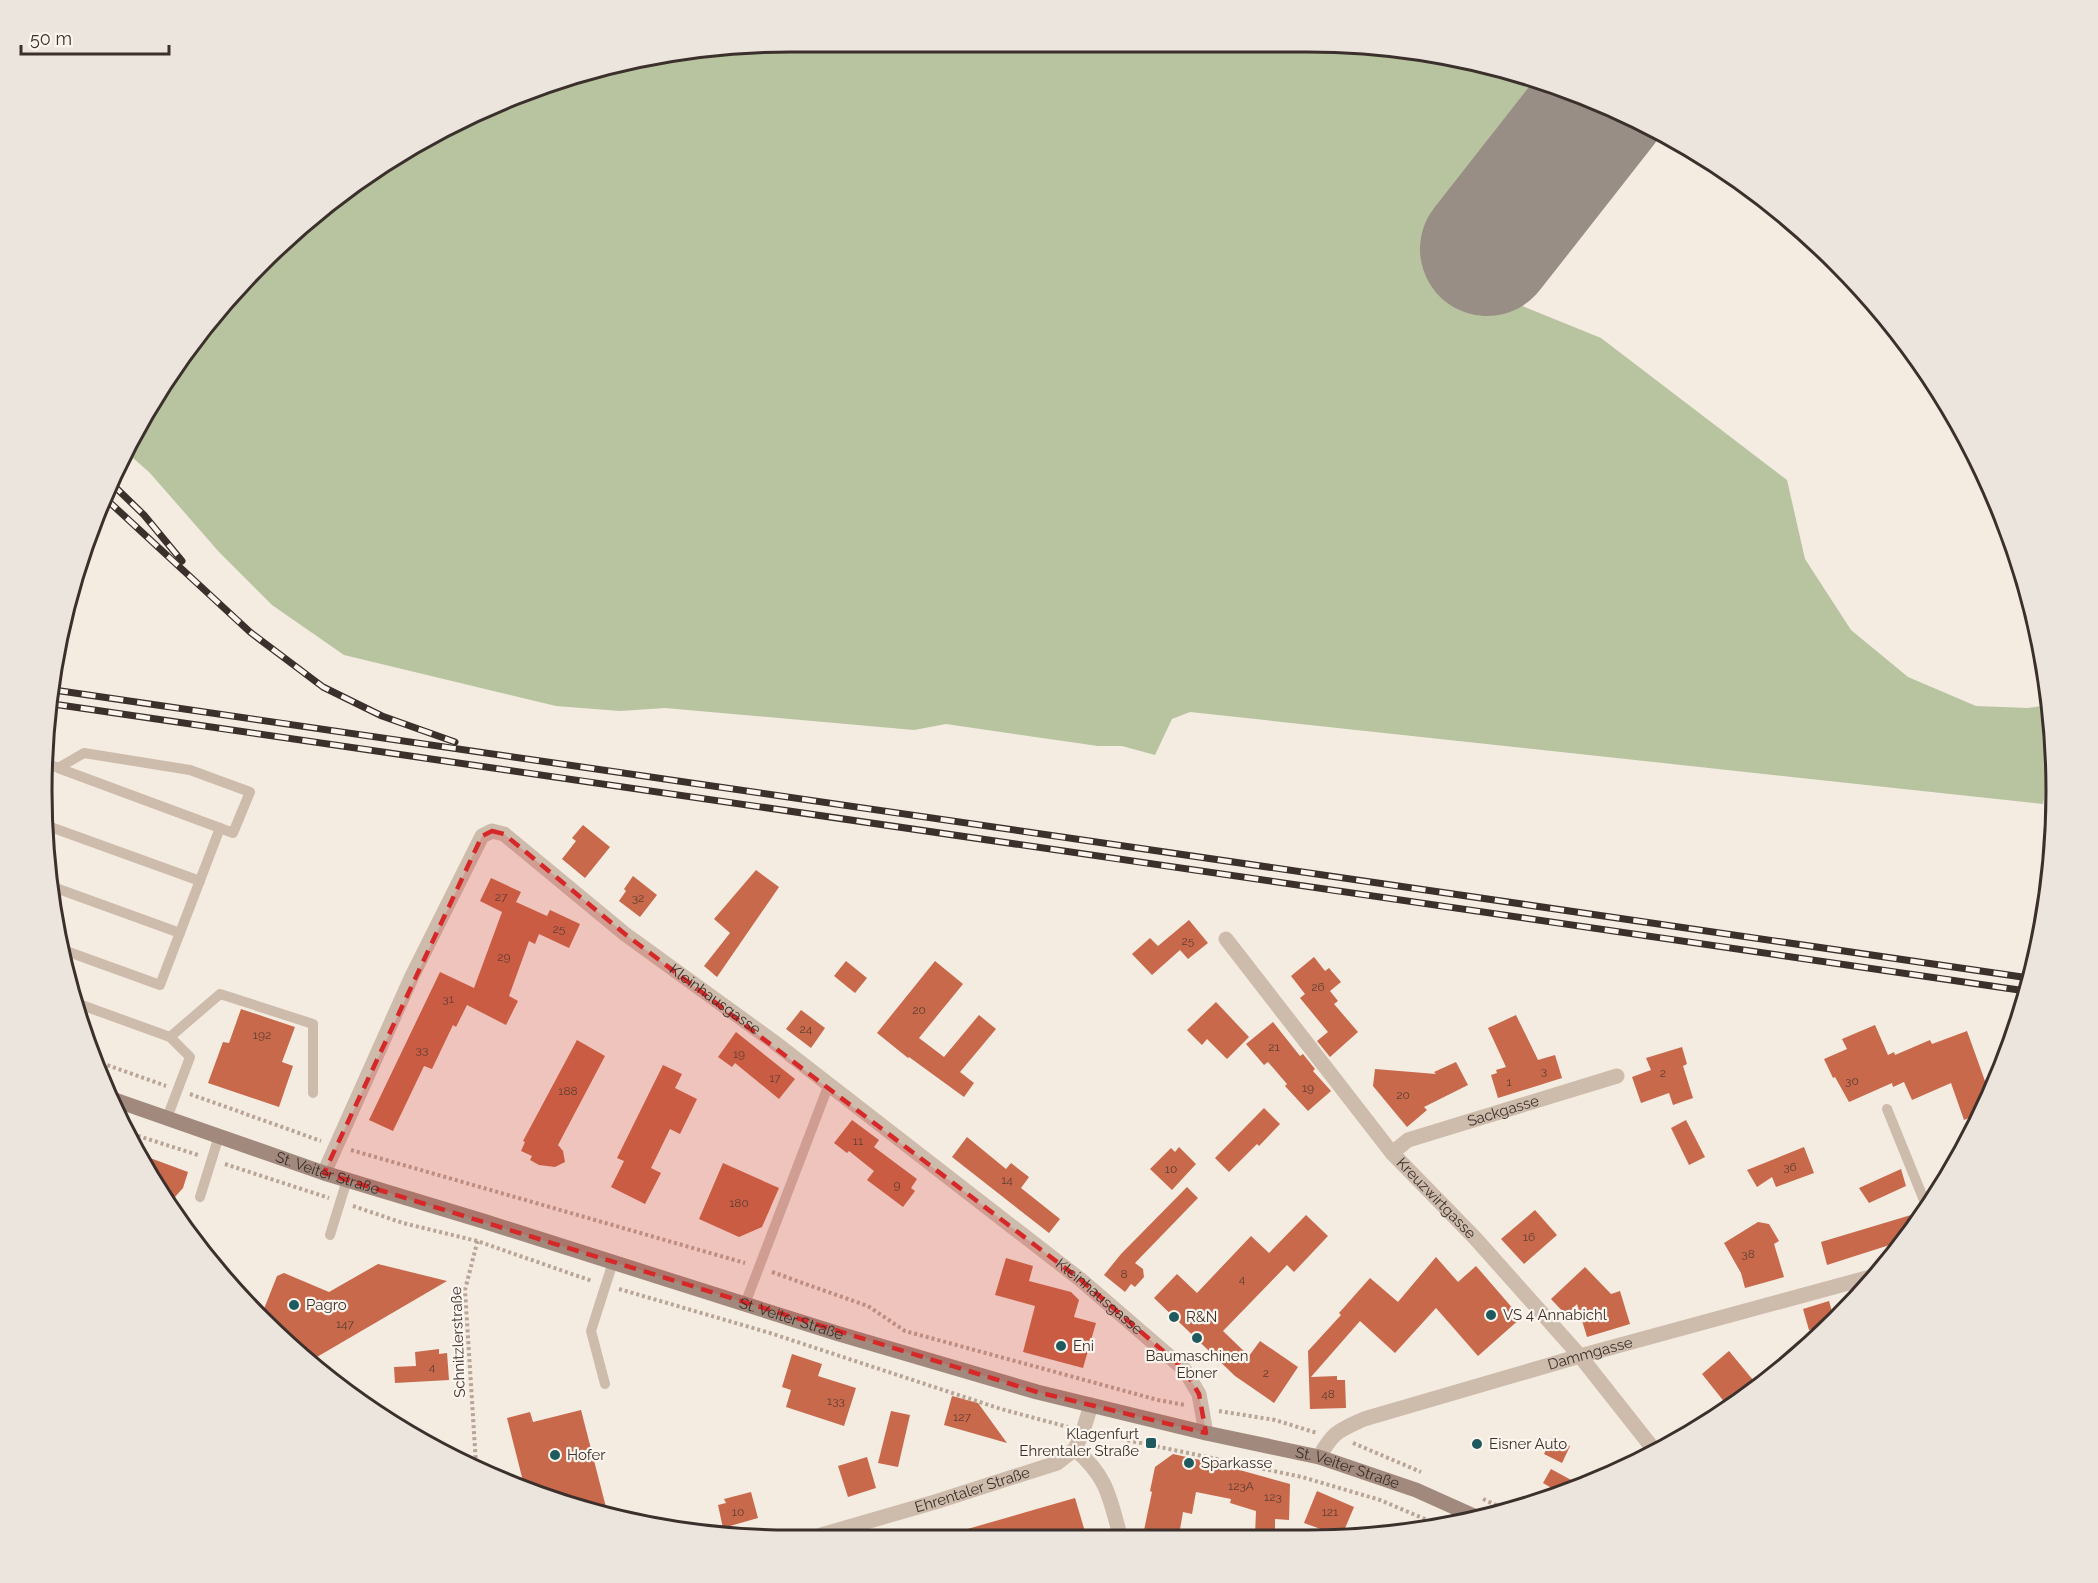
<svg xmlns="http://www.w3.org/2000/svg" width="2098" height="1583" viewBox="0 0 2098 1583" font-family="Raleway,sans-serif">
	<rect width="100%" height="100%" fill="#f4ebe1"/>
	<path fill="#b8c4a0" d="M792,42L976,43L985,50L991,43L1355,44L1501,68L1546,85L1428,235L1520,305L1601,338L1787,480L1805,559L1851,630L1908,677L1976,706L2028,708L2048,705L2052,748L2043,804L1190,712L1172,719L1155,755L1122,746H1098L946,724L914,730L665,708L620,711L556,706L344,655L272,605L219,552L150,473L125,451L169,375L261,262L416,143L597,68Z"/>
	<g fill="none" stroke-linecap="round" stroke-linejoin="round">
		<path stroke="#988e86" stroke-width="134" d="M1487,249L1600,105"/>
	</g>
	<g fill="#c8694b">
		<path d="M583,825L610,847L585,878L562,859L576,841L572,838Z"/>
		<path d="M756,870L779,887L717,977L704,966L730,933L714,919Z"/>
		<path d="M633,876L657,895L640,917L619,901L626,891L624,889Z"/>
		<path d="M491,878L521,892L516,902L547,916L550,910L580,924L569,948L539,934L535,944L529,941L509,996L518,1001L506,1025L467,1005L456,1027L453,1025L432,1069L424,1066L393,1131L369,1120L440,972L474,988L502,912L480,901Z"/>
		<path d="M1189,920L1208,943L1188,959L1180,950L1152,975L1132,954L1150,938L1158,946Z"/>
		<path d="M1314,957L1325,971L1329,968L1341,982L1330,991L1338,1001L1334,1004L1358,1032L1330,1057L1317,1041L1328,1032L1300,998L1305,994L1291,976Z"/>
		<path d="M846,961L867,978L855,993L834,976Z"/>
		<path d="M935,961L963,984L919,1038L944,1057L979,1015L996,1029L960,1072L974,1083L964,1097L909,1057L908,1058L877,1033Z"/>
		<path d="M1216,1002L1249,1037L1227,1059L1207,1039L1202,1045L1187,1030Z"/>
		<path d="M241,1009L295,1027L282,1062L293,1066L279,1107L208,1083L223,1042L229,1043Z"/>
		<path d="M801,1010L825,1028L811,1048L786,1029Z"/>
		<path d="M1516,1015L1538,1060L1555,1055L1562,1078L1498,1098L1491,1075L1497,1073L1496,1070L1506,1067L1488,1028Z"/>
		<path d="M1273,1022L1300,1056L1303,1054L1315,1069L1313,1071L1331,1091L1308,1111L1285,1086L1287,1084L1268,1062L1264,1065L1246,1044Z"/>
		<path d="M1875,1025L1888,1055L1894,1052L1895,1055L1930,1040L1932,1044L1967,1031L1990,1095L1980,1114L1964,1120L1951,1083L1912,1100L1904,1082L1893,1087L1892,1083L1849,1102L1835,1077L1833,1078L1824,1059L1847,1049L1842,1039Z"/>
		<path d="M736,1032L795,1079L779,1099L735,1063L732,1067L718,1057Z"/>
		<path d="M577,1040L605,1056L558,1145L563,1151L565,1162L555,1167L539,1165L530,1160L532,1156L521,1151L525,1142L523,1141Z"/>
		<path d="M1682,1047L1687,1064L1683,1066L1693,1098L1673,1105L1669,1093L1641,1103L1632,1077L1651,1070L1646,1058Z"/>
		<path d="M1456,1062L1468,1085L1424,1107L1427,1110L1407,1127L1373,1086L1375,1069L1436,1074L1434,1072Z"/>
		<path d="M663,1065L682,1074L675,1088L697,1099L680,1134L670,1129L651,1168L661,1173L645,1204L611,1187L624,1161L617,1158Z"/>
		<path d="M1264,1108L1280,1124L1259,1146L1257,1144L1229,1172L1215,1158Z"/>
		<path d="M852,1120L879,1140L874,1147L917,1179L911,1188L915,1191L903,1207L867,1180L874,1171L849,1151L847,1153L834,1143Z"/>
		<path d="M1686,1120L1705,1157L1689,1165L1671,1128Z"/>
		<path d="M967,1137L1006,1169L1011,1163L1029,1177L1021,1188L1060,1219L1049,1233L952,1157Z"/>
		<path d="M1179,1147L1196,1164L1172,1190L1150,1169L1171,1148L1175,1152Z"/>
		<path d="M1804,1147L1814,1173L1776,1187L1772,1177L1757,1187L1747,1170Z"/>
		<path d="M142,1155L188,1172L183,1188L167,1206Z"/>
		<path d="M723,1163L779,1188L762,1227L739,1237L699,1219Z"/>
		<path d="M1901,1169L1906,1186L1869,1203L1859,1188Z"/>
		<path d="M1187,1187L1198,1198L1135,1263L1143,1269L1144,1277L1135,1287L1131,1284L1125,1292L1104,1275L1121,1254Z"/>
		<path d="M1535,1210L1557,1235L1524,1264L1501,1239Z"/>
		<path d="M1921,1212L1923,1216L1902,1241L1827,1265L1821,1242Z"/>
		<path d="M1306,1215L1328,1236L1294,1272L1287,1265L1223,1331L1249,1356L1260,1341L1298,1367L1274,1403L1235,1376L1154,1298L1177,1274L1197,1293L1251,1236L1269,1253Z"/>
		<path d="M1758,1222L1769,1224L1779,1241L1774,1244L1784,1277L1745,1288L1741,1273L1724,1243Z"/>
		<path d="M1436,1257L1458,1282L1476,1266L1521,1318L1478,1356L1436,1308L1395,1353L1360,1321L1311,1377L1337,1376V1380H1345L1346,1408L1310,1409L1308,1351L1341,1315L1339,1313L1370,1278L1398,1302Z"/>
		<path d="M1006,1258L1033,1266L1029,1281L1071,1292L1079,1300L1074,1317L1096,1323L1083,1368L1023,1352L1035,1306L995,1295Z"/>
		<path d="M378,1264L447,1281L310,1361L260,1319L277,1276L284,1273L329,1292Z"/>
		<path d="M1585,1267L1611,1294L1620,1291L1630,1324L1587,1337L1577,1304L1566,1315L1551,1299Z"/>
		<path d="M1829,1301L1835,1322L1809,1330L1803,1309Z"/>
		<path d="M439,1349V1354L447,1353L449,1380L395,1383L394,1367L416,1366L415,1352Z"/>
		<path d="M1729,1351L1758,1386L1730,1409L1702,1374Z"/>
		<path d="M792,1354L822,1364L818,1376L856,1388L844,1426L786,1407L791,1390L782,1387Z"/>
		<path d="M952,1396L978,1403L1007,1443L944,1425Z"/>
		<path d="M581,1410L608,1515L550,1501L525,1489L507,1418L530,1412L533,1422Z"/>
		<path d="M891,1411L910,1415L898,1467L878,1463Z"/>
		<path d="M1552,1438L1570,1446L1562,1463L1544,1454Z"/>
		<path d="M1173,1454L1218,1464L1290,1484L1289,1520L1275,1519V1535H1255L1256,1511L1230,1503L1231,1499L1196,1492L1192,1514L1183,1512L1179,1535H1143L1152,1492L1150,1491L1155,1467Z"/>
		<path d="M867,1457L876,1488L848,1497L838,1466Z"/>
		<path d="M1551,1469L1573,1481L1568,1491L1560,1493L1543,1483Z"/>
		<path d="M1317,1491L1354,1507L1343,1533L1331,1528L1329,1532L1304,1523Z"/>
		<path d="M751,1492L758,1518L723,1528L718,1505L726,1503L724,1499Z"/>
		<path d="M1075,1498L1086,1535H965L964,1530Z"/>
	</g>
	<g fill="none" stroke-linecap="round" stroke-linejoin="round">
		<g stroke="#b9a596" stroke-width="4" stroke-dasharray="3 3" stroke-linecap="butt">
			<path d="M96,1061L166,1086"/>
			<path d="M190,1094L321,1141"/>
			<path d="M132,1134L198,1155"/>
			<path d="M351,1150L745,1263"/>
			<path d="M225,1164L329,1198"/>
			<path d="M353,1206L403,1223L477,1241L592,1281"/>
			<path d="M772,1272L868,1306L905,1331L1158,1400L1185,1405"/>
			<path d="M619,1289L770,1333L1001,1409L1068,1427"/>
			<path d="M1219,1411L1275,1420L1317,1433"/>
			<path d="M1098,1434L1302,1477L1380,1500L1439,1525"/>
			<path d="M1353,1443L1421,1472"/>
			<path d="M476,1464L465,1290L478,1239"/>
			<path d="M1483,1499L1502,1508"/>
		</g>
		<g stroke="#cdbbac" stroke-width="10">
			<path d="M49,764L58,768L220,828L233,833L250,792L190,770L84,753L58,768"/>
			<path d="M45,825L200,881"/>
			<path d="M53,887L180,933"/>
			<path d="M66,951L160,985L220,828"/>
			<path d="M76,1003L170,1037L220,994L313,1024V1093"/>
			<path d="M1887,1109L1928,1210"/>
			<path d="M167,1118L190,1057L170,1037"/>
			<path d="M200,1197L219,1136"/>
			<path d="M330,1235L347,1180"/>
			<path d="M745,1304L829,1084"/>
			<path d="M605,1384L591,1331L613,1262"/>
		</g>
		<g stroke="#cdbbac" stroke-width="15">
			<path id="s1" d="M1226,939L1392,1153L1475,1238L1580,1356L1655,1451"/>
			<path id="s2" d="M1392,1153L1408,1140L1617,1076"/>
			<path id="s3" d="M324,1173L412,976L482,836L492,831L504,834L625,934L774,1042L1081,1280L1184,1369L1199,1394L1206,1433"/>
			<path d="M1075,1449C1107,1477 1109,1495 1120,1535"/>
			<path id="s4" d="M821,1535L935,1502L1057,1463L1075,1449L1083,1431L1091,1405"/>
		</g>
		<path stroke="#cdbbac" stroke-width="15" id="s5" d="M1319,1457C1334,1431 1338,1431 1364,1419L1580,1356L1874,1276"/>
		<path stroke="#a18a7d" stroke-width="15" id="s6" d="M115,1100L324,1173L483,1221L836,1333L1037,1392L1206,1433L1319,1457L1416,1490L1474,1516"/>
		<g stroke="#3b302b" stroke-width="7">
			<g id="rail">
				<path d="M111,483L144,515L182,561"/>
				<path d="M106,499L250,632L323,687L382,716L455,742"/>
				<path d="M54,690L2029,978"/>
				<path d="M53,704L2026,991"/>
			</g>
		</g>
		<use href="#rail" stroke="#fbf5ee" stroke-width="4.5" stroke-dasharray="14" stroke-linecap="butt"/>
	</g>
	<path fill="#d62828" fill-opacity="0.2" stroke="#d62828" stroke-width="4.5" stroke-dasharray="12 8" stroke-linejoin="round" d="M492,831L504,834L625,934L1081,1280L1184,1369L1199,1394L1206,1433L1037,1392L324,1173L482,836Z"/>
	<g fill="#1f5a5e" stroke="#fbf5ee" stroke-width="2">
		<circle cx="294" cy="1305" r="6"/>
		<circle cx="1491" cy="1315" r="6"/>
		<circle cx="1174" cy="1317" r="6"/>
		<circle cx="1197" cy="1338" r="6"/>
		<circle cx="1061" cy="1346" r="6"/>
		<rect x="1145" y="1437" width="12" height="12" rx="3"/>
		<circle cx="1477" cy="1444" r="6"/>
		<circle cx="555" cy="1455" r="6"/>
		<circle cx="1189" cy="1463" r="6"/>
	</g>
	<g text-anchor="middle" stroke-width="4.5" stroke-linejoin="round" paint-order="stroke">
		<g font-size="12" fill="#5e3e33">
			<text x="501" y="901">27</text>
			<text x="638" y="902">32</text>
			<text x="559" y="933">25</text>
			<text x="1188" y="945">25</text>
			<text x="504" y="961">29</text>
			<text x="1318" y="991">26</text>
			<text x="448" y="1003">31</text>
			<text x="919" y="1014">20</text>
			<text x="806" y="1033">24</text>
			<text x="262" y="1039">192</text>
			<text x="1274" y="1051">21</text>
			<text x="422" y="1054">33</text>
			<text x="739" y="1058">19</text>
			<text x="1544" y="1075">3</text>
			<text x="1663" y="1077">2</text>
			<text x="775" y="1082">17</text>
			<text x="1852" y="1085">30</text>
			<text x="1509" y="1086">1</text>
			<text x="1308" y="1092">19</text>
			<text x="568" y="1095">188</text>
			<text x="1403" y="1099">20</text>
			<text x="858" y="1145">11</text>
			<text x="1790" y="1171">36</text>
			<text x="1171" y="1173">10</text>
			<text x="1007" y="1184">14</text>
			<text x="897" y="1189">9</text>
			<text x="739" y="1207">180</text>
			<text x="1529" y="1241">16</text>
			<text x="1748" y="1258">38</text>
			<text x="1124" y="1278">8</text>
			<text x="1242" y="1283">4</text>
			<text x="345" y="1328">147</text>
			<text x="432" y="1371">4</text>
			<text x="1266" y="1377">2</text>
			<text x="1328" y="1398">48</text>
			<text x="836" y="1405">133</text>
			<text x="962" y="1421">127</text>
			<text x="1241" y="1490">123A</text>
			<text x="1273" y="1501">123</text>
			<text x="738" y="1516">10</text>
			<text x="1330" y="1516">121</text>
		</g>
		<g font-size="15" fill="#3b302b" stroke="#fbf5ee">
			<text dy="5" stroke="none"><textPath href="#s3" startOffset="664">Kleinhausgasse</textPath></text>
			<text dy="5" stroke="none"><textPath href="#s2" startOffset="120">Sackgasse</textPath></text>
			<text dy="5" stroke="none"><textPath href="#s6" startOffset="225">St. Veiter Straße</textPath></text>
			<text dy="5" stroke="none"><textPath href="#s1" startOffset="334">Kreuzwirtgasse</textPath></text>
			<text dy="5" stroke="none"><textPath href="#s3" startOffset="1150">Kleinhausgasse</textPath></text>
			<text dy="5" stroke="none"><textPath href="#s6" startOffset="711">St. Veiter Straße</textPath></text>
			<text transform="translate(458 1342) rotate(-92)" y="5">Schnitzlerstraße</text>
			<text dy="5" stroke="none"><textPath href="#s5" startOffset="296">Dammgasse</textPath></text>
			<text dy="5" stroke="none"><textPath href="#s6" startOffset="1287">St. Veiter Straße</textPath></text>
			<text dy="5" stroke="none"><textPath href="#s4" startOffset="158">Ehrentaler Straße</textPath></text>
		</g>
		<g font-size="15" fill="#3b302b" stroke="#fbf5ee" text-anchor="start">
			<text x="306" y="1310">Pagro</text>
			<text x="1503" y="1320">VS 4 Annabichl</text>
			<text x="1186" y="1322">R&amp;N</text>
			<text x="1073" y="1351">Eni</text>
			<text x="1197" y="1361" text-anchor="middle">Baumaschinen<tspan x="1197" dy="17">Ebner</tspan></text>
			<text x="1139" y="1439" text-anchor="end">Klagenfurt<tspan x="1139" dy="17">Ehrentaler Straße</tspan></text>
			<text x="1489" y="1449">Eisner Auto</text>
			<text x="567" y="1460">Hofer</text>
			<text x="1201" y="1468">Sparkasse</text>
		</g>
	</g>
	<path d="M0 0H2098V1583H0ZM791 52H1307A739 739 0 0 1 2046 791V791A739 739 0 0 1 1307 1530H791A739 739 0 0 1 52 791V791A739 739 0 0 1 791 52Z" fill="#ece5de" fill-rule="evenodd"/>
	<path fill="none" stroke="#3b302b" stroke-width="3" d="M791 52H1307A739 739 0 0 1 2046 791V791A739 739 0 0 1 1307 1530H791A739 739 0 0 1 52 791V791A739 739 0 0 1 791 52Z"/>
	<path d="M21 45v9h148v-9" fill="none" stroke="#3b302b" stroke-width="3"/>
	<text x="30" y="45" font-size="18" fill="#3b302b" stroke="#fbf5ee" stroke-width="4.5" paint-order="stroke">50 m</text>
</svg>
